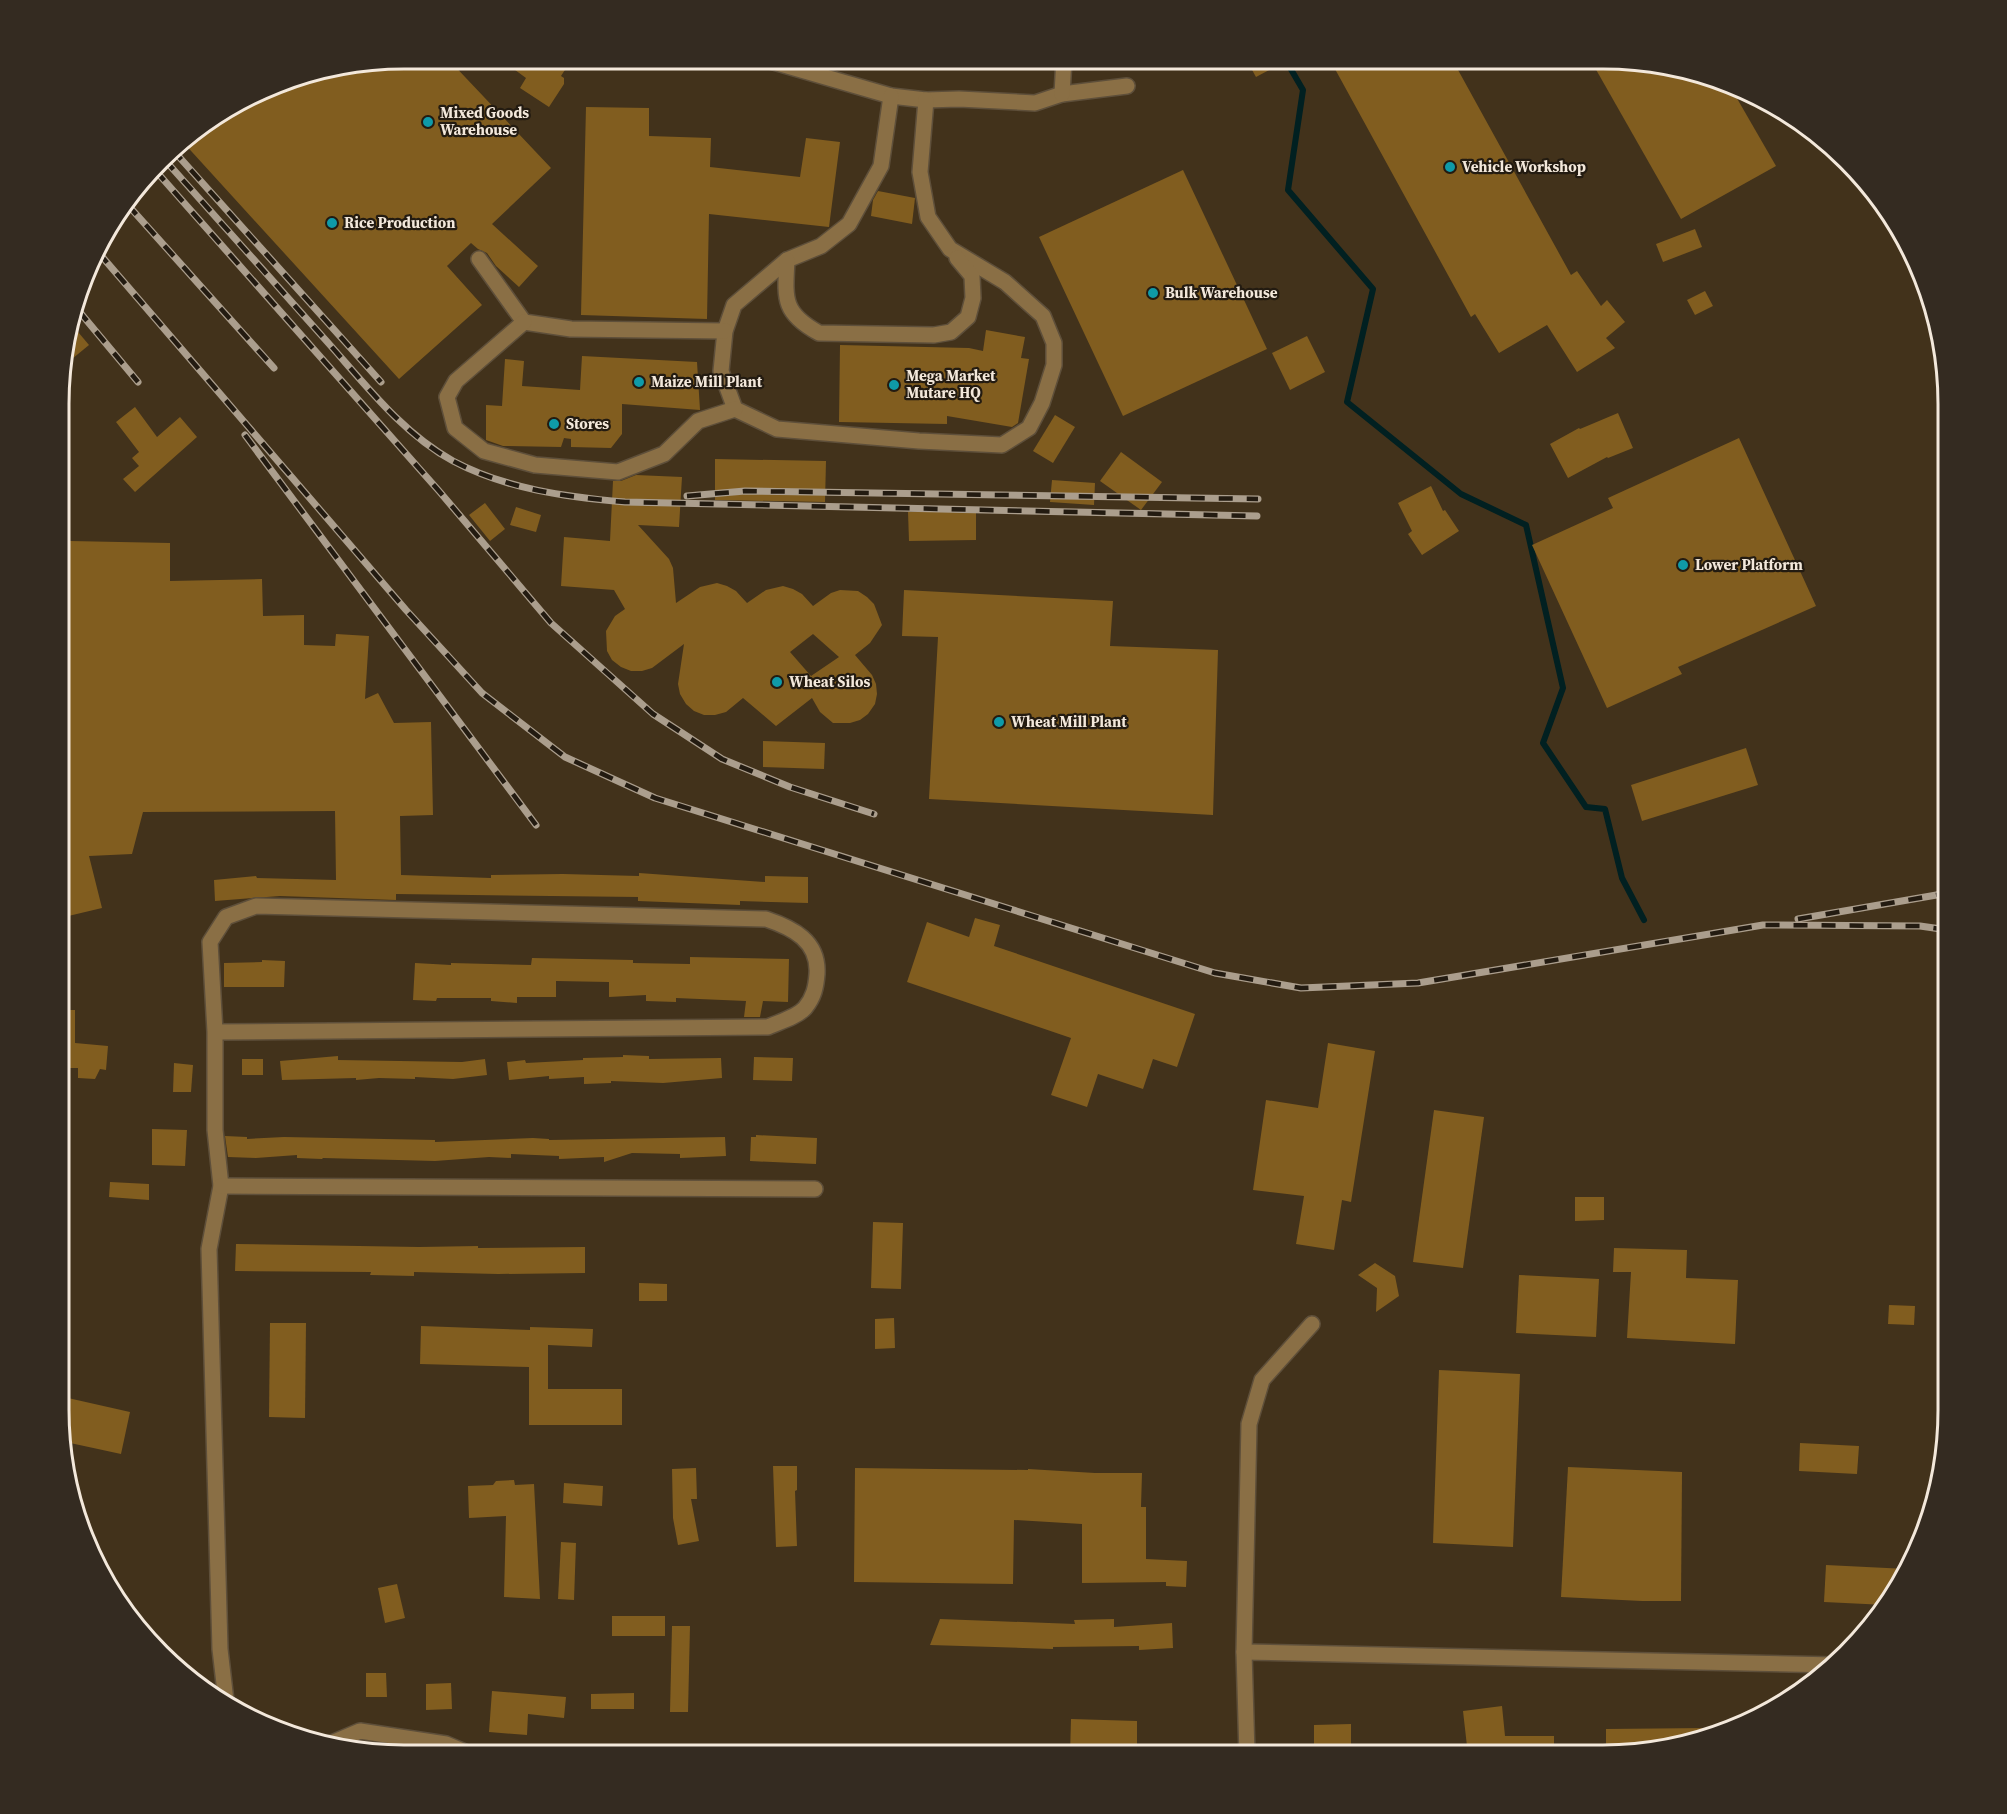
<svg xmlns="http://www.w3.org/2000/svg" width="2007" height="1814" viewBox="0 0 2007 1814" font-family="'Source Serif 4',serif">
	<rect width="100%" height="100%" fill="#42321b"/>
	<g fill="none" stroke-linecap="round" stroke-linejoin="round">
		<path stroke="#012021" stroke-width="6" d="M1285,59L1303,90L1288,190L1373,289L1347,402L1461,494L1526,525L1563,688L1543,743L1586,807L1605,809L1622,878L1644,920"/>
	</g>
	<g fill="#815d1f" fill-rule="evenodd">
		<path d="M404,58L448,59L551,168L492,224L538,266L519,287L496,266L487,253L478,249L471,243L447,266L482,305L399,379L182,141L293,77Z"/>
		<path d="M500,59H572L561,76L564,78V84L549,107L520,88L526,78Z"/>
		<path d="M1246,59H1290L1256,77Z"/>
		<path d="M1353,59H1452L1571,275L1577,271L1601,306L1607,300L1625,322L1606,338L1615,348L1577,372L1547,325L1499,353L1475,314L1471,317L1335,69Z"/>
		<path d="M1590,59H1626L1731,88L1776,166L1681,219Z"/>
		<path d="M586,107L649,108V136L711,138L710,167L800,177L806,138L840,142L829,227L709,214L707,319L581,315Z"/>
		<path d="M1183,170L1267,349L1123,416L1039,237Z"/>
		<path d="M878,191L915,198L912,224L871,216L873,200Z"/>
		<path d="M1695,229L1702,247L1663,262L1656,244Z"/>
		<path d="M1705,291L1713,306L1695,315L1687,300Z"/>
		<path d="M73,326L89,345L61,368L62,359Z"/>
		<path d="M986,330L1025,337L1021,358L1029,359L1018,423L1012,427L947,416V424L839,422L840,345L969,348L983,351Z"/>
		<path d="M1307,336L1325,372L1290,390L1272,353Z"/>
		<path d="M582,356L697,362L700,410L622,404V434L611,448L571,447V439L564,438L561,447L503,446L486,440V405L502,406L505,359L524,361L522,386L580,390Z"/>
		<path d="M135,407L157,437L180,417L197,437L135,492L123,479L139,466L132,458L139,452L116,422Z"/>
		<path d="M1618,413L1633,448L1608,458L1607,457L1568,478L1550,444L1579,428L1580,429Z"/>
		<path d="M1055,415L1075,427L1053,463L1033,451Z"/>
		<path d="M1739,438L1816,606L1678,667L1682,674L1607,708L1532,545L1613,508L1608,498Z"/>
		<path d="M1121,452L1162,482L1141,510L1100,481Z"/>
		<path d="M715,459L826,461L825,502L715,500Z"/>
		<path d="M636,475L682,477L679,527L638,525L669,559L673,568L676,603L700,587L717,583L727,586L736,591L747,603L766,590L783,586L793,589L802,594L813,606L831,593L840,590L858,591L867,597L874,604L882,625L870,643L855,655L872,675L876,684L877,694L875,704L868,714L860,720L850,723H833L820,712L812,698L776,726L743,698L726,712L715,715H704L694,711L686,704L680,694L678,684L684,644L652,668L642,671H631L621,667L612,660L607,651L606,631L615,616L625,609L614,590L561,586L564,537L610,541L613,481H621ZM813,634L839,657L811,676L790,652Z"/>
		<path d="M1052,480L1095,483L1094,505L1050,502Z"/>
		<path d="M1431,486L1443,511L1445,510L1459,531L1422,555L1408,534L1412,531L1398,503Z"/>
		<path d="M485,503L505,529L490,541L469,515Z"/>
		<path d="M516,507L541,515L536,532L510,525Z"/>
		<path d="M976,511V540L909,541L908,512Z"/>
		<path d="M70,541L170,543V581L262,579L263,616L304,615V645L335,646L336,634L369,636L365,699L378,693L394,723L431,722L433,815L400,816L401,875L491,878V875L563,874L639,876V873L765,882V876L808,877V903L740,901V905L638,901V897L396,894V900L280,896L215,901L214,880L256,876L257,878L336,880L335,811L143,812L132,854L89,856L102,908L60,918L61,599H69Z"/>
		<path d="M904,590L1113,601L1110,646L1218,650L1213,815L929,799L938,637L902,636Z"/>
		<path d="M763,741L825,743L824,769L763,767Z"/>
		<path d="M1746,748L1758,785L1642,821L1631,785Z"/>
		<path d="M975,918L1000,925L994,946L1195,1014L1177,1067L1153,1059L1143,1089L1098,1074L1087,1107L1051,1095L1071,1038L907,982L927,922L969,937Z"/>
		<path d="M690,957L789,959L788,1002L763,1001L760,1017H744L746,1001L676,998V1002L646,1001V995L609,997V982L556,981V997H517V1003L491,1001V998H437L436,1001L413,1000L415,963L451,965V963L531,965L532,958L633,960V963L690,964Z"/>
		<path d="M262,960L285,961L284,987H224V963L262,962Z"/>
		<path d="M60,1010H75V1043L108,1046L106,1070L100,1069L95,1079L78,1078V1068H60Z"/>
		<path d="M1328,1043L1375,1051L1351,1202L1342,1200L1334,1250L1296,1244L1304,1196L1253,1190L1266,1100L1318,1108Z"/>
		<path d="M623,1055L649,1056V1059L721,1058L722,1078L663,1083L611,1081V1083L584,1084V1077L549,1079V1076L509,1080L507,1062L525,1060L526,1063L583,1060V1058L623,1057Z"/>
		<path d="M338,1056V1060L462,1062L485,1059L487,1075L453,1079L415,1077V1079L379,1078L356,1080V1078L282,1080L280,1061Z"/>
		<path d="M754,1057L793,1058L792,1081L753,1080Z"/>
		<rect x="242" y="1059" width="21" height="16"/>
		<path d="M174,1063L193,1065L191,1092H173Z"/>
		<path d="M1434,1110L1484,1117L1463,1268L1413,1262Z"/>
		<path d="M152,1129L187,1130L185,1166L152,1165Z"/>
		<path d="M756,1135L817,1138L816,1164L750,1161L751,1137H756Z"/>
		<path d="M225,1136L247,1137V1139L284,1137L435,1140V1142L533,1138L549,1139V1140L725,1137L726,1156L680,1158V1154L632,1153L604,1162V1157L559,1159V1156L511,1154V1158L489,1157L435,1161L323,1158L322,1159L297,1158V1155L256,1158L228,1157Z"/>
		<path d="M110,1182L149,1184V1200L109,1197Z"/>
		<path d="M1575,1197H1604V1220L1575,1221Z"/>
		<path d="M873,1222L903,1223L901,1289L871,1288Z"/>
		<path d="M236,1244L419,1247L478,1246V1248L585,1247V1273L498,1274L414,1272V1276L370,1275L371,1272L235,1271Z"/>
		<path d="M1614,1248L1687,1250L1686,1278L1738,1280L1735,1344L1627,1338L1631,1272H1613Z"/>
		<path d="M1375,1263L1395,1276L1399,1296L1376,1312L1377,1288L1358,1275Z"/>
		<path d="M1519,1275L1599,1279L1596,1337L1516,1333Z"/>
		<path d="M639,1283L667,1284V1301H639Z"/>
		<path d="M1889,1305L1915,1306L1914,1325L1888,1324Z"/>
		<path d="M894,1318L895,1348L875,1349V1319Z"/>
		<path d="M270,1323H306L305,1418L269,1417Z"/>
		<path d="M421,1326L530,1330V1327L593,1329L592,1347L548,1345V1389H622V1425H529V1367L420,1364Z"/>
		<path d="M1439,1370L1520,1374L1513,1547L1433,1543Z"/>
		<path d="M68,1398L130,1412L121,1454L61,1441L60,1435Z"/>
		<path d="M1800,1443L1859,1446L1857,1474L1799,1471Z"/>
		<path d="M773,1466H797V1490L795,1491L797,1546L776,1547Z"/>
		<path d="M1568,1467L1682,1472L1681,1601H1642L1561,1597Z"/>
		<path d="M696,1468L697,1499H691L699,1541L678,1545L673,1518L672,1469Z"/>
		<path d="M855,1468L1028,1470V1469L1095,1473H1142L1141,1507H1146V1559L1187,1561L1186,1587L1166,1586V1582L1082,1583V1524L1014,1520L1013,1584L854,1582Z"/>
		<path d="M514,1480L515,1485L534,1484L540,1599L504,1597L506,1516L469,1518L468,1486L493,1485L496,1481Z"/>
		<path d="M564,1483L603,1486L602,1506L563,1503Z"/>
		<path d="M561,1542L576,1543L574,1600L558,1599Z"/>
		<path d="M1826,1565L1907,1569L1886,1605L1824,1602Z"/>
		<path d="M397,1584L405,1618L385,1623L378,1588Z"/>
		<rect x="612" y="1616" width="53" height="20"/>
		<path d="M940,1619L1075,1624L1074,1620L1114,1619V1627L1172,1623L1173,1648L1139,1650V1646L1053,1647V1649L930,1645Z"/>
		<path d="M672,1626H690L688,1712H670Z"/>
		<path d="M366,1673H386L387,1697H366Z"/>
		<path d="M451,1683L452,1709L426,1710V1684Z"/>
		<path d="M492,1691L566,1697L564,1718L528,1714L527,1735L489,1732Z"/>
		<path d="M634,1693V1709H591V1694Z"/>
		<path d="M1502,1706L1505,1736H1554V1755H1468L1463,1711Z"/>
		<path d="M1071,1719L1137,1721V1755H1070Z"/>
		<path d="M1351,1724V1755H1314V1725Z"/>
		<path d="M1708,1728L1709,1735L1625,1755H1606V1729Z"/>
	</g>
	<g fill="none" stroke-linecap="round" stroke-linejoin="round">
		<g stroke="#5e4f3a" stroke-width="18">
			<g id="minor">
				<path d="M763,59L891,96L926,100L959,99L1035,103L1062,94L1127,86"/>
				<path d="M1062,94L1064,59"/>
				<path d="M891,96L881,166L849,224L821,246L787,260L734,305L725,331L721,371L735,409L777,429L919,441L1002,445L1029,428L1042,403L1054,365V343L1043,316L1005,282L950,249L928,217L920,172L926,100"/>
				<path d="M479,259L524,322L571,329L725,331"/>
				<path d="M787,260C785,298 782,313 819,333L934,335L951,332L968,317L973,298L972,276L957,258"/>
				<path d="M524,322L456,381L447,397L455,428L484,451L535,465L618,472L664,454L698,421L735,409"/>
				<path d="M215,1032L768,1027C779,1022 797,1017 805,1008C814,997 816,987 817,974C819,941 793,928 766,919L256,906L226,917L210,942L215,1032V1130L221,1186L209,1249L220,1649L226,1701"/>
				<path d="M221,1186L815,1189"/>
				<path d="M1244,1652L1835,1665"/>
				<path d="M327,1745L360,1731L446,1744L472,1755"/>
				<path d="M1247,1755L1244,1652L1249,1424L1262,1380L1312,1324"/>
			</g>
		</g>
		<use href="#minor" stroke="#8a6f45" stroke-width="15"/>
		<g stroke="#ab9e8d" stroke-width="7">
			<g id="rail">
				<path d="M172,149L381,382"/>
				<path d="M164,159C217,218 269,277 322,336C362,380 400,432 453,461C506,489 566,497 625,502L1257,516"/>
				<path d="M155,170L439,491L551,623L653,714L722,759L790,787L874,814"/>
				<path d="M127,204L274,368"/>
				<path d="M98,252L406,610L482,693L565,757L655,798L1215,973L1301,988L1418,983L1763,925L1920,926L1948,930"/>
				<path d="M78,310L138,382"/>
				<path d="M245,435L536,825"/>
				<path d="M687,496L745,491L1258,499"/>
				<path d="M1798,919L1948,893"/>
			</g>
		</g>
		<use href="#rail" stroke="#231b11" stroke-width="4.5" stroke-dasharray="14" stroke-linecap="butt"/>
	</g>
	<g fill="#0f9aa8" stroke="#231b11" stroke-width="2">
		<circle cx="428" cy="122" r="6"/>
		<circle cx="1450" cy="167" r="6"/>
		<circle cx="332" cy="223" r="6"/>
		<circle cx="1153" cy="293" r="6"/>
		<circle cx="639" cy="382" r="6"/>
		<circle cx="894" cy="385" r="6"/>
		<circle cx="554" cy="424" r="6"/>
		<circle cx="1683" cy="565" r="6"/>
		<circle cx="777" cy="682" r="6"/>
		<circle cx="999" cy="722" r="6"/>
	</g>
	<g text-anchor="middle" stroke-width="4.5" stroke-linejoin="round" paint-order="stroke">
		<g font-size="15" font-weight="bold" fill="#f3e8db" stroke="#231b11" text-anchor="start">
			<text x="440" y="118">Mixed Goods<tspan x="440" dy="17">Warehouse</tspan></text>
			<text x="1462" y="172">Vehicle Workshop</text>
			<text x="344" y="228">Rice Production</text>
			<text x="1165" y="298">Bulk Warehouse</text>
			<text x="906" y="381">Mega Market<tspan x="906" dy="17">Mutare HQ</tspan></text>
			<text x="651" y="387">Maize Mill Plant</text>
			<text x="566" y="429">Stores</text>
			<text x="1695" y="570">Lower Platform</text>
			<text x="789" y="687">Wheat Silos</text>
			<text x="1011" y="727">Wheat Mill Plant</text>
		</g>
	</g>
	<path d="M0 0H2007V1814H0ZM404 69H1603A335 335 0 0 1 1938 404V1410A335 335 0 0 1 1603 1745H404A335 335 0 0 1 69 1410V404A335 335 0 0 1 404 69Z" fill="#342b21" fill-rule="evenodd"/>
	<path fill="none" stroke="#f3e8db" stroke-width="3" d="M404 69H1603A335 335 0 0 1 1938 404V1410A335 335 0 0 1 1603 1745H404A335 335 0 0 1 69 1410V404A335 335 0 0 1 404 69Z"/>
</svg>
